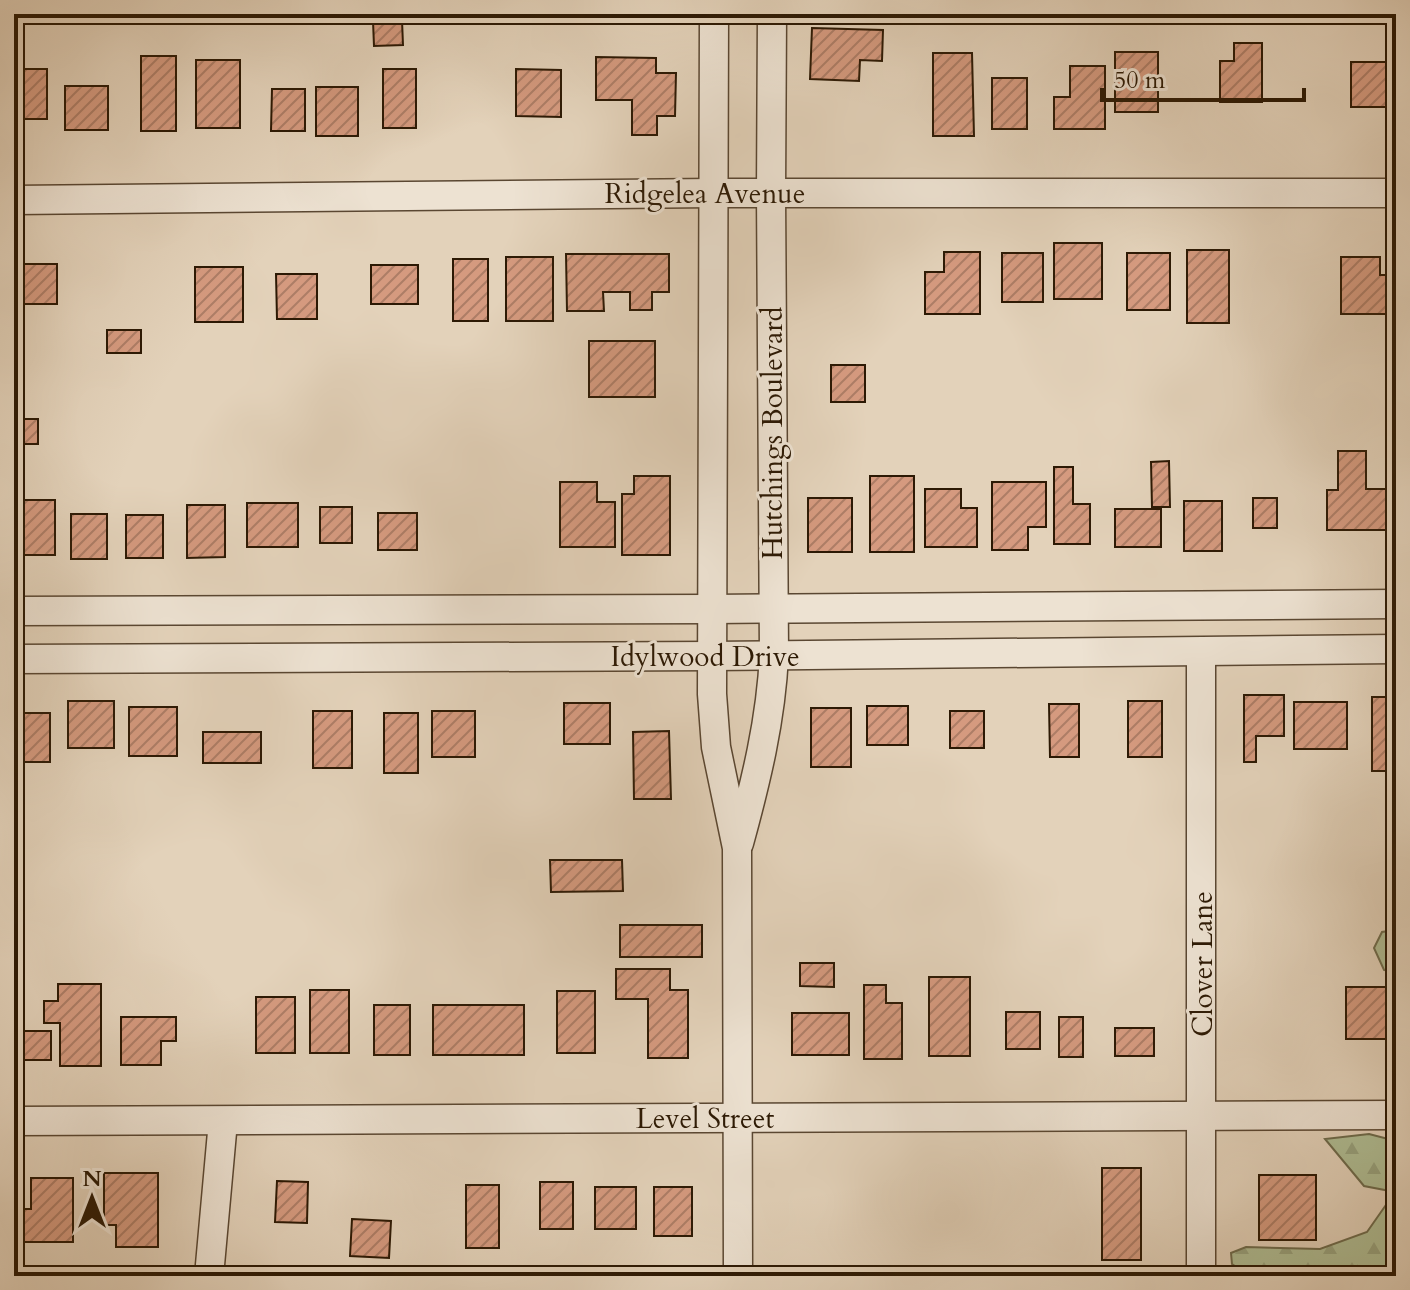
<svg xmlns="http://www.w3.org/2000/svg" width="1410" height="1290" viewBox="0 0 1410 1290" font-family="Cardo,serif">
	<defs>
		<pattern id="forest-firs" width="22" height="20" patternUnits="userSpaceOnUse" patternTransform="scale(2)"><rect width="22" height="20" fill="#afbd94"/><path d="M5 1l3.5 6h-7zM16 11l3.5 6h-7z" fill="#97a27e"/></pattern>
		<pattern id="building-hatch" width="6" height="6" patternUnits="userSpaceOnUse" patternTransform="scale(2)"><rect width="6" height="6" fill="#d59a7f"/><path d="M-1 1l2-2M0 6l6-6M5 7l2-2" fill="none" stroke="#ad7d66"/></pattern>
	</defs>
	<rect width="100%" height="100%" fill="#e3d2ba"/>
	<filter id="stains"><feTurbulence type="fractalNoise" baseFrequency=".0025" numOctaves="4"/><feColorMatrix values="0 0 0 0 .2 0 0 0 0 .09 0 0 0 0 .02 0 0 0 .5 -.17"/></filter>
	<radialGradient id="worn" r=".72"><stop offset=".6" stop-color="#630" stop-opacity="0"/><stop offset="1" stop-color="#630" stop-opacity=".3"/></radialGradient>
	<g fill="url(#forest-firs)" stroke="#6e6b4c" stroke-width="2">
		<path d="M1396,930V973L1384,970L1374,948L1382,932Z"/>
		<path d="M1369,1134L1396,1141V1276H1360L1357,1266L1326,1276H1289L1242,1271L1232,1264L1231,1253L1246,1247L1320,1249L1367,1232L1395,1192L1364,1186L1325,1139Z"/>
	</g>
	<g fill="url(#building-hatch)" stroke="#2c1904" stroke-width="2">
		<path d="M402,20L403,45L374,46L373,21Z"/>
		<path d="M812,28L883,30L882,61L860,60L859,81L810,79Z"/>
		<path d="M1234,43H1262V102H1220V61H1234Z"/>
		<rect x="1115" y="52" width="43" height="60"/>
		<path d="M933,53H972L974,136H933Z"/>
		<rect x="141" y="56" width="35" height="75"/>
		<path d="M596,57L656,58V73H676L675,116H657V135H632V100H596Z"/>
		<rect x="196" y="60" width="44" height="68"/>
		<rect x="1351" y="62" width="45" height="45"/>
		<path d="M1070,66H1105V129H1054V97H1070Z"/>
		<rect x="14" y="69" width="33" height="50"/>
		<rect x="383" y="69" width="33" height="59"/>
		<path d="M516,69L561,70V117L516,116Z"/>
		<rect x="992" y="78" width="35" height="51"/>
		<rect x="65" y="86" width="43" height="44"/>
		<rect x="316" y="87" width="42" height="49"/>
		<path d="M272,89H305V131H271Z"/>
		<rect x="1054" y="243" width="48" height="56"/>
		<rect x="1187" y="250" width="42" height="73"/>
		<path d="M944,252H980V314H925V272H944Z"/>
		<rect x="1002" y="253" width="41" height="49"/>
		<rect x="1127" y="253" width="43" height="57"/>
		<path d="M566,254H669V292H652V310H630V292H603L604,311H567Z"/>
		<rect x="506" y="257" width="47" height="64"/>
		<path d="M1341,257H1380V275H1396V314H1341Z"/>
		<rect x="453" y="259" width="35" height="62"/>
		<rect x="20" y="264" width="37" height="40"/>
		<rect x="371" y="265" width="47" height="39"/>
		<rect x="195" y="267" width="48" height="55"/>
		<path d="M276,274H317V319H277Z"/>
		<rect x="107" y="330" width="34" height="23"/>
		<rect x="589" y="341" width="66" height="56"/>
		<rect x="831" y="365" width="34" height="37"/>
		<rect x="14" y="419" width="24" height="25"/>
		<path d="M1338,451H1366V489H1387L1388,530H1327V490H1338Z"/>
		<path d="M1169,461L1170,507H1152L1151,462Z"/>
		<path d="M1054,467H1073V504H1090V544H1054Z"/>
		<path d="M634,476H670V555H622V494H634Z"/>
		<rect x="870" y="476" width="44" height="76"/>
		<path d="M560,482H597V502H615V547H560Z"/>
		<path d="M992,482H1046V527H1028V550H992Z"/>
		<path d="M925,489H961V508H977V547H925Z"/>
		<rect x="808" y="498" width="44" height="54"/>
		<rect x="1253" y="498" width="24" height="30"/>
		<rect x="19" y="500" width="36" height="55"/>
		<rect x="1184" y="501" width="38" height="50"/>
		<rect x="247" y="503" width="51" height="44"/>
		<path d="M187,505H225V557L187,558Z"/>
		<rect x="320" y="507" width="32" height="36"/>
		<rect x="1115" y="509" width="46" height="38"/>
		<rect x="378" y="513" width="39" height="37"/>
		<rect x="71" y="514" width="36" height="45"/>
		<rect x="126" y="515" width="37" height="43"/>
		<path d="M1244,695H1284V736H1256V762H1244Z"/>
		<rect x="1372" y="697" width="24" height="74"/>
		<rect x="68" y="701" width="46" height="47"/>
		<rect x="1128" y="701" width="34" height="56"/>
		<rect x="1294" y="702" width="53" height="47"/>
		<rect x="564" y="703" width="46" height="41"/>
		<path d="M1049,704H1079V757H1050Z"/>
		<rect x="867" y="706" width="41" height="39"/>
		<rect x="129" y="707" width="48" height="49"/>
		<rect x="811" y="708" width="40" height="59"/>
		<rect x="313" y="711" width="39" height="57"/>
		<rect x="432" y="711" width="43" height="46"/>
		<rect x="950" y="711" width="34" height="37"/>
		<rect x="14" y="713" width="36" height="49"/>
		<rect x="384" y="713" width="34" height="60"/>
		<path d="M669,731L671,799H634L633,732Z"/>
		<rect x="203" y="732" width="58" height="31"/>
		<path d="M550,860H622L623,891L551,892Z"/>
		<rect x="620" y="925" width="82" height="32"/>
		<path d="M800,963H834V987L800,986Z"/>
		<path d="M616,969H670V990H688V1058H648V999H616Z"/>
		<rect x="929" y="977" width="41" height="79"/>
		<path d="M58,984H101V1066H60V1023H44V1001H58Z"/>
		<path d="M864,985H886V1003H902V1059H864Z"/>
		<rect x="1346" y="987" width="50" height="52"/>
		<rect x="310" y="990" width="39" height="63"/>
		<rect x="557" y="991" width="38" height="62"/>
		<rect x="256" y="997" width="39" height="56"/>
		<rect x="374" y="1005" width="36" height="50"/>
		<rect x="433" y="1005" width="91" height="50"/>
		<rect x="1006" y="1012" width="34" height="37"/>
		<rect x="792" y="1013" width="57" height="42"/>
		<path d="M121,1017H176V1041H161V1065H121Z"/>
		<rect x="1059" y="1017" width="24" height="40"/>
		<rect x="1115" y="1028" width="39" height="28"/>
		<rect x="14" y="1031" width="37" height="29"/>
		<rect x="1102" y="1168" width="39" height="92"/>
		<path d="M104,1173H158V1247H116V1225H104Z"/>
		<rect x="1259" y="1175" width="57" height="65"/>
		<path d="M31,1178H73V1242H14V1209H31Z"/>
		<path d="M277,1181L308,1182L307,1223L275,1222Z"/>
		<rect x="540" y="1182" width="33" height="47"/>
		<rect x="466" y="1185" width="33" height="63"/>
		<rect x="595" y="1187" width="41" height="42"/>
		<rect x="654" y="1187" width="38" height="49"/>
		<path d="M352,1219L391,1221L389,1258L350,1256Z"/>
	</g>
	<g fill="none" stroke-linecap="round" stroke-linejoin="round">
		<g stroke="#5a4732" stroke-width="31">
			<g id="street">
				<path d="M714,14L712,694L716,747L737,848L738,1276"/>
				<path d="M14,200L714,193H1396"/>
				<path d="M14,611L712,609L1396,604"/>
				<path d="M14,659L712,656L1396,649"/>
				<path d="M739,843C756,781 771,720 774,655L771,193L772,14"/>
				<path d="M14,1121L1396,1115"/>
				<path d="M209,1276L223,1121"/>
				<path d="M1201,1276V652"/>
			</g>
		</g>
		<use href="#street" stroke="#ede2d2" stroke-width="28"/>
	</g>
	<g text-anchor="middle" stroke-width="6" stroke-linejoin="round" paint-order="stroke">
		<g font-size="28" fill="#2c1904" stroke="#ede2d2">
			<text x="705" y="203">Ridgelea Avenue</text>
			<text transform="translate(772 433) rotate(-90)" y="10">Hutchings Boulevard</text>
			<text x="705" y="666">Idylwood Drive</text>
			<text transform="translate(1202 964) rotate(-90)" y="10">Clover Lane</text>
			<text x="705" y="1128">Level Street</text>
		</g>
	</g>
	<rect width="1410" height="1290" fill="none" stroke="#e3d2ba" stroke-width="48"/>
	<rect x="16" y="16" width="1378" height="1258" fill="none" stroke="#2c1904" stroke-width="4"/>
	<rect x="24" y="24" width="1362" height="1242" fill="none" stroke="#2c1904" stroke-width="2"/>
	<g transform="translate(92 1198)" stroke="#ede2d2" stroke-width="6" paint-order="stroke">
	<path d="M0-6L14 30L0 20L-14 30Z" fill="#2c1904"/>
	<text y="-12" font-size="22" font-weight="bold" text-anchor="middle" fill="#2c1904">N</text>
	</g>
	<path d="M1102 88v12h202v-12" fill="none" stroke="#2c1904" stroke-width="4"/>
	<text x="1114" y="88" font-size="24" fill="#2c1904" stroke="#ede2d2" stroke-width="6" paint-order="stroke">50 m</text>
	<rect width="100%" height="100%" filter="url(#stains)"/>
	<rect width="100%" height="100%" fill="url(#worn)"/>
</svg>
